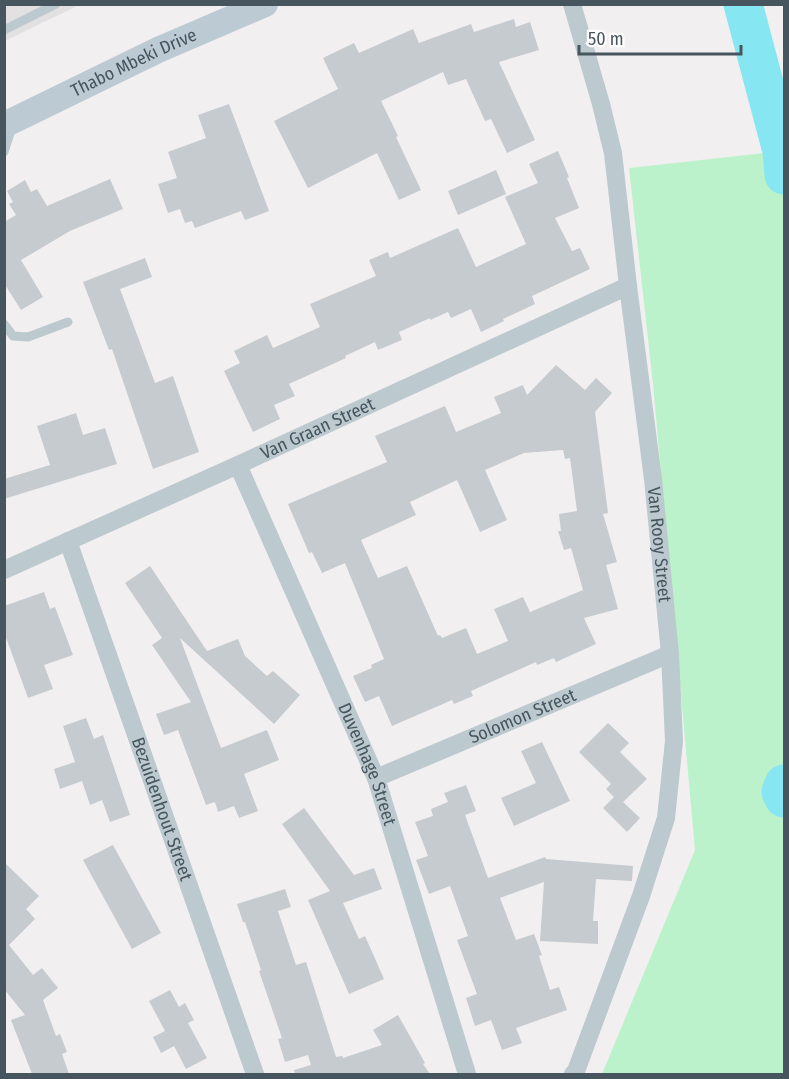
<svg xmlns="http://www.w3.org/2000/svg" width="789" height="1079" viewBox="0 0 789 1079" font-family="'Fira Sans Condensed',sans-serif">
	<rect width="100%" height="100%" fill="#f2eff0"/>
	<path fill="#e3e0e2" d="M5,5H79L5,41Z"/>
	<path fill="#bcf2cb" d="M782,151L784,175V784L781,792L784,798V1074H602L695,850L653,384L629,168Z"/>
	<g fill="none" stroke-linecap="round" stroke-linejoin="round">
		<g stroke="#86e6f1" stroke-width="39">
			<path d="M743,4L782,151L784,175"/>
			<path d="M784,784L781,792L784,798"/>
		</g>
	</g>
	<g fill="#c6cbcf" fill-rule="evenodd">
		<path d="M514,19L516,27L530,22L539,50L499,62L535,140L507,153L491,119L485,121L466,79L448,85L443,72L381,101L398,136L396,137L421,190L399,200L377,153L308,188L274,121L338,89L323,58L354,43L359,53L413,29L419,43L471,24L474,32Z"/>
		<path d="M229,104L269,211L245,220L241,211L195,228L192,221L185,223L180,209L168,213L158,184L177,178L168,152L206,138L198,115Z"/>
		<path d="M558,151L569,177L567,178L579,208L555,218L572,251L580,248L590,269L532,296L535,304L503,319L504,321L481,332L471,309L451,318L448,312L430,320V318L399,332L402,340L378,350L375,342L345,356L346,358L289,384L295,396L274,405L280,419L253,432L224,371L240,363L234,351L267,335L273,348L320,327L310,304L376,276L369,260L388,252L390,258L458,228L476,267L526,244L505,197L538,183L529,164Z"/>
		<path d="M496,170L506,194L458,215L448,191Z"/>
		<path d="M110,179L123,209L70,231L21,260L43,297L21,310L4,283V222L16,215L9,204L13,202L7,191L25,180L31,192L37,189L47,206Z"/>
		<path d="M145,258L152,277L120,289L155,383L173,376L199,452L153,469L112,349L109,350L83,282Z"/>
		<path d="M556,365L585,390L596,378L612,393L595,412L608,513L603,514L617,562L606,565L618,609L584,618L596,644L556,662L554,658L537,665L536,662L471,691L473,696L454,704L452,700L392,726L379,696L365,702L353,676L372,668L371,665L384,659L345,563L322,573L312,552L309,553L288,504L387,462L375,436L445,406L456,432L501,413L494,397L523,385L527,395ZM563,450L565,459L570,458L577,511L559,514L561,531H558L564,550L571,548L583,590L530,612L523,597L494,609L508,641L477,654L466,628L442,638L440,635L438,636L407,566L378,578L361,540L416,515L410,502L457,480L480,532L507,520L485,470L524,453Z"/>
		<path d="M76,413L83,435L105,428L117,464L4,499V479L50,465L37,426Z"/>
		<path d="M150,566L207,651L238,639L245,656L267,676L273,671L300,695L274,724L180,638L221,748L267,730L279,760L244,774L258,811L239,818L234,806L218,812L215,802L206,805L178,730L164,735L156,714L191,702L152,645L162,638L125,583Z"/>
		<path d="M44,592L50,609L55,607L73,655L44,665L53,689L28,698L4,632V606Z"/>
		<path d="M86,718L94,739L103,735L130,815L110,822L102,800L90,805L82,781L60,789L54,769L75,762L63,726Z"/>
		<path d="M608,723L629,743L620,752L647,779L623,802L640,818L627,832L603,808L614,797L606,789L611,784L579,752Z"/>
		<path d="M542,742L570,801L514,826L501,798L536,783L521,751Z"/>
		<path d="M466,785L476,811L465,815L488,878L545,857L546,859L633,866L632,881L596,879L593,921H598V944L540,941L544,882L500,898L516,940L534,934L542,955L539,956L550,990L559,987L567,1010L516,1028L522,1043L502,1050L491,1020L475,1026L466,998L477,994L457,940L468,936L450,886L429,894L416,860L428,856L415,822L433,816L431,809L448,802L444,793Z"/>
		<path d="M304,808L354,875L374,868L382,889L343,903L359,939L365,936L384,979L349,994L308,900L330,891L282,824Z"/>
		<path d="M113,845L161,933L132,949L83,860Z"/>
		<path d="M4,862L39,896L26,909L35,919L9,945L33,975L42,968L58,988L43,1000L56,1036L60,1034L67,1052L62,1054L69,1074H32L11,1020L25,1015L4,989Z"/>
		<path d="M285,889L291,907L278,911L296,965L306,962L336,1057L342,1056L343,1058L382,1045L373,1030L398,1015L425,1063L423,1064L430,1074H295L294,1070L311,1065L308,1055L285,1062L278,1039L282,1038L259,971L261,970L245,922H243L237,904Z"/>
		<path d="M170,990L179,1007L185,1003L194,1020L188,1023L207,1058L186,1069L174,1046L161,1053L153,1037L165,1031L149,1001Z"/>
	</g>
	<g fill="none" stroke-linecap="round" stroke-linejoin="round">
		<g stroke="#bcc9cf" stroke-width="9">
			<path d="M4,30L56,4"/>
			<path d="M4,152L12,127"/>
			<path d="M4,324L13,336L28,337L68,322"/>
		</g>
		<g stroke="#bcc9cf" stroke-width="18">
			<path id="s1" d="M572,4L601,104L613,153L628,286L653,479L670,654L674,741L666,818L641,896L576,1071L573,1074"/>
			<path id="s2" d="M238,465L376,778L467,1074"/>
			<path id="s3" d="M68,541L255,1074"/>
			<path id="s4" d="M4,570L238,465L628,286"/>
			<path id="s5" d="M376,778L670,654"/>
		</g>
		<path stroke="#bccad4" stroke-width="26" id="s6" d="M4,125L158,50L265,4"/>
	</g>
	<g text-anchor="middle" stroke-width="5" stroke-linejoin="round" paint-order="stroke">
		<g font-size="18" fill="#46555e" stroke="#fff">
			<text dy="6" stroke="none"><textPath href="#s6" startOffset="144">Thabo Mbeki Drive</textPath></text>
			<text dy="6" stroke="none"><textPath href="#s4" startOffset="344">Van Graan Street</textPath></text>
			<text dy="6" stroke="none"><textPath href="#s1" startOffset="549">Van Rooy Street</textPath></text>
			<text dy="6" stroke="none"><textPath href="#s5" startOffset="159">Solomon Street</textPath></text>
			<text dy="6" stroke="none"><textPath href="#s2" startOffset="326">Duvenhage Street</textPath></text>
			<text dy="6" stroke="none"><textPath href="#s3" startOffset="284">Bezuidenhout Street</textPath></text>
		</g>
	</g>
	<rect width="789" height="1079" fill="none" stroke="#46555e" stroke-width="12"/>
	<path d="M579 45v9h162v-9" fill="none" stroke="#46555e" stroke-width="3"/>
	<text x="588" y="45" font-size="18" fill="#46555e" stroke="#ffffff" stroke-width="4.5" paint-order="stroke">50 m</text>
</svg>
